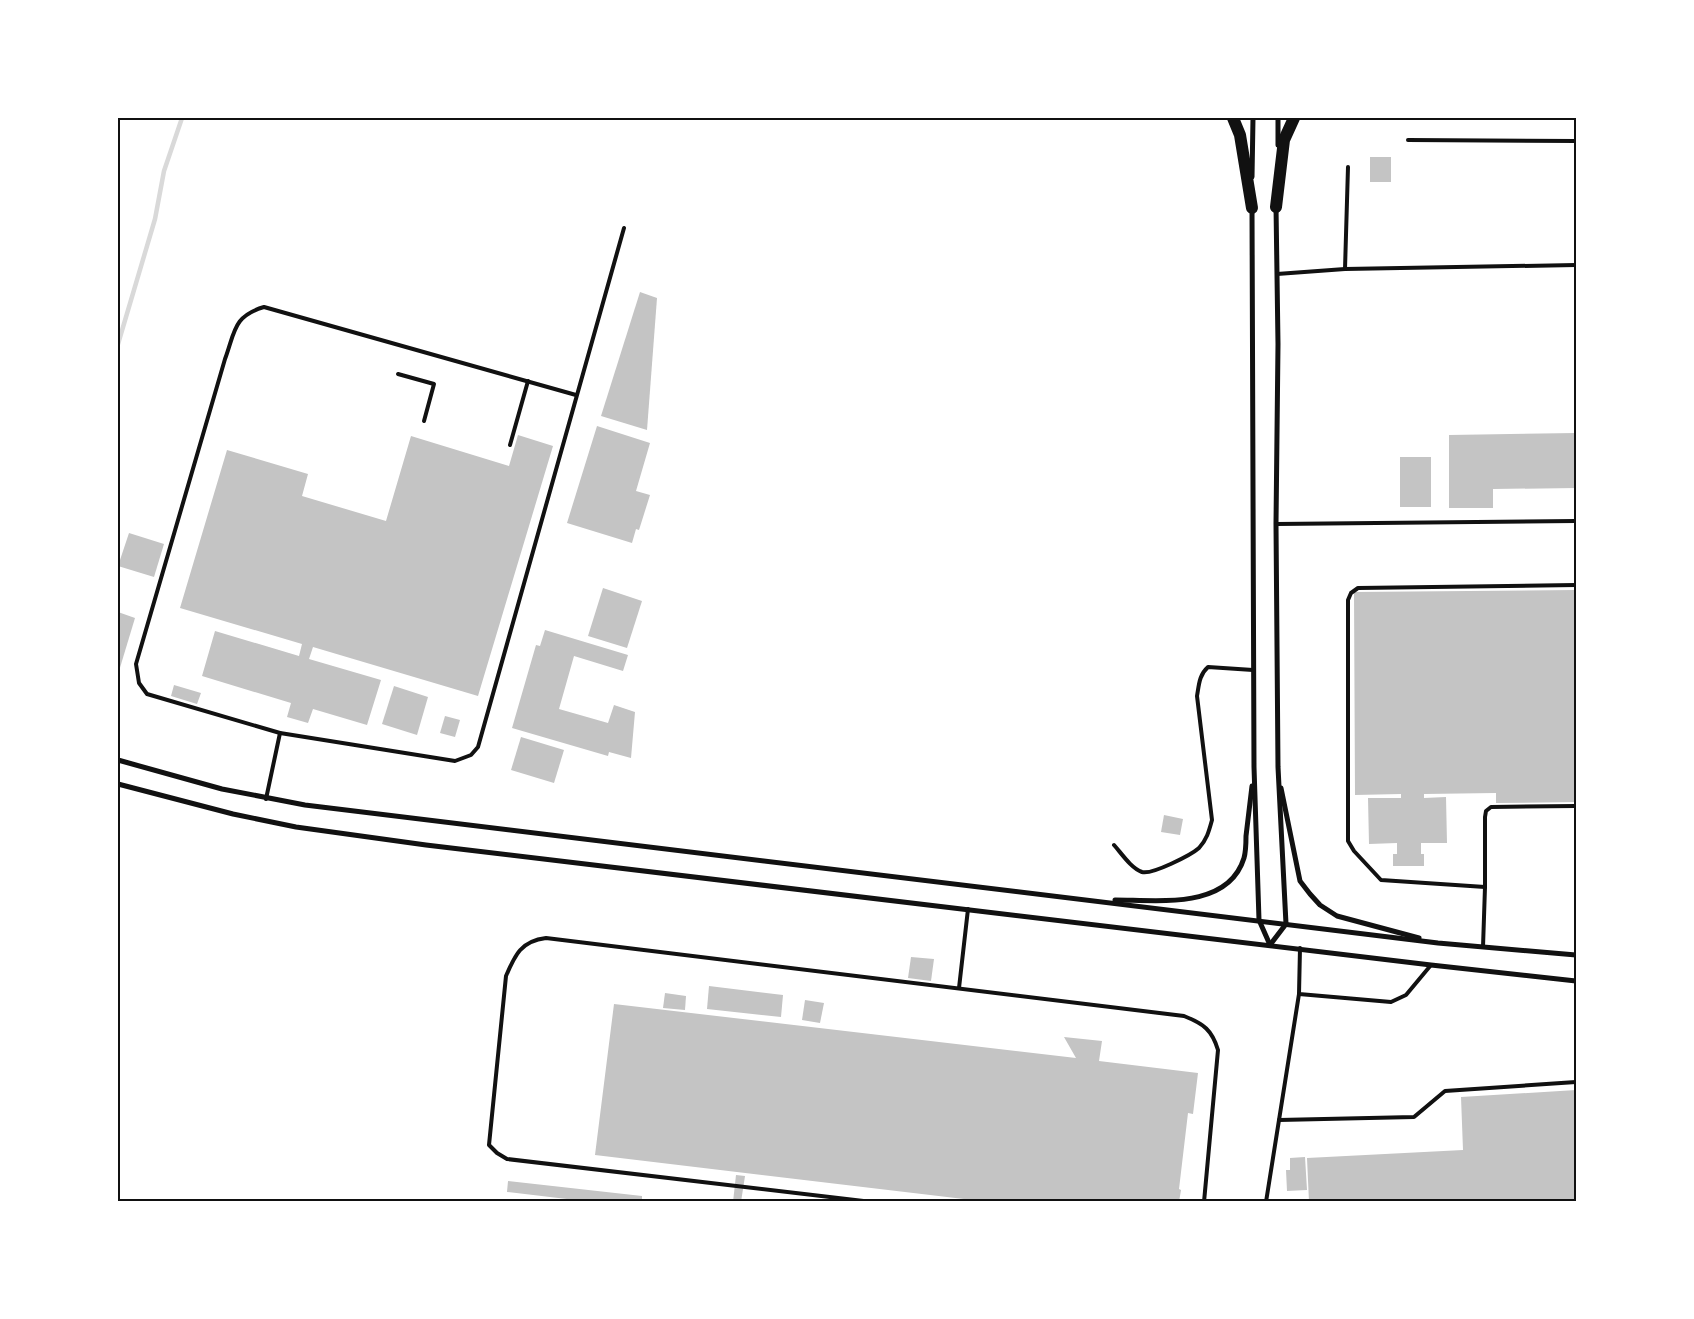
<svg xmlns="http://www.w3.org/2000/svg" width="1694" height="1319" viewBox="0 0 1694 1319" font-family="Helvetica,sans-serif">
	<rect width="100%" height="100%" fill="#fff"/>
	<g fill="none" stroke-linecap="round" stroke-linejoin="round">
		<path stroke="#d9d9d9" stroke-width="4.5" d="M118,344L155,219L164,171L182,118"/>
	</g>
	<g fill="#c4c4c4">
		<rect x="1370" y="157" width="21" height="25"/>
		<path d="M640,292L657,298L647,430L601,416Z"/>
		<path d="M597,426L650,443L636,491L650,495L639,530L636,529L632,543L567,523Z"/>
		<path d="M1576,433V488L1493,489V508H1449V435Z"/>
		<path d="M518,435L553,446L478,696L313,647L309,659L381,680L367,725L313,709L308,723L287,717L291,703L202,676L215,631L299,656L302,644L180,608L227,450L308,474L302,496L386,521L411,436L509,466Z"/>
		<rect x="1400" y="457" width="31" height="50"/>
		<path d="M129,533L164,544L154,577L118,566Z"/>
		<path d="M603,588L642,601L627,648L588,636Z"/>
		<path d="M1576,590V802L1496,803V793L1424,794V798L1446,797L1447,843H1421V854H1424V866H1393V854H1397V843L1369,844L1368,798H1401V794L1355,795L1354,592Z"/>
		<path d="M118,612L135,618L119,671L118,670Z"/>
		<path d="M545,630L628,655L623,671L574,656L559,709L608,723L614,705L635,712L631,758L609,752L608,756L512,728L536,645L540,646Z"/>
		<path d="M174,685L201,693L197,704L171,696Z"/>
		<path d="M394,686L428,697L417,735L382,724Z"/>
		<path d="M445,716L460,720L455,737L440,733Z"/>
		<path d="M521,737L564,750L554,783L511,770Z"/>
		<path d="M1164,815L1183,819L1180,835L1161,832Z"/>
		<path d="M911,957L934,959L931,981L908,978Z"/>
		<path d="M709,986L783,995L781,1017L707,1009Z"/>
		<path d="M665,993L686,996L685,1010L663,1008Z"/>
		<path d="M805,1000L824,1003L820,1023L802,1020Z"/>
		<path d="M614,1004L1076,1058L1064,1037L1102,1041L1099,1061L1198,1073L1193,1114L1188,1113L1179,1189L1181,1190L1179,1202H989L595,1155Z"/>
		<path d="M1576,1090V1202H1309L1307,1158L1463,1150L1461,1097Z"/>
		<path d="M1305,1157L1307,1190L1287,1191L1286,1170H1290V1158Z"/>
		<path d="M736,1175L745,1176L741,1202H733Z"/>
		<path d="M508,1181L642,1196V1202H592L507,1192Z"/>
	</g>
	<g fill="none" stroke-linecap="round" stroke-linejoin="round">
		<g stroke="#111" stroke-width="4">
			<path d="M1408,140L1576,141"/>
			<path d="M1345,269L1348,167"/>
			<path d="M1277,274L1345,269L1576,265"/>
			<path d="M398,374L434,384L424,421"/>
			<path d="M576,395L264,307C233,316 235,332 225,359L136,664L139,683L147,694L280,733L455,761L471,755L478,747L624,228"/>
			<path d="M510,445L528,381"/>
			<path d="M1276,524L1576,521"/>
			<path d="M266,799L280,733"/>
			<path d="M1114,845C1122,854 1131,868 1142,872C1152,875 1191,855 1199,848C1207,839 1209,831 1212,820L1197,696C1199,685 1199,675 1208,667L1253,670"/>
			<path d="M1485,887L1381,880L1354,851L1348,841V600L1351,593L1358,588L1576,585"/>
			<path d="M1483,947L1485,887V817L1486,811L1491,807L1576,806"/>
			<path d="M1300,948L1299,994L1391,1002L1406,995L1431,965"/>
			<path d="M959,988L968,909"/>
			<path d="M1279,1120L1414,1117L1445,1091L1576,1082"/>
			<path d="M872,1202L507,1159L497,1153L489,1145L506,976C515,955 521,941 546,938L1184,1016C1204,1024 1212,1030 1218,1050L1204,1202"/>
			<path d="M1266,1202L1299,994"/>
		</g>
		<g stroke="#111" stroke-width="5">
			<path d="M1278,145V118"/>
			<path d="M1252,177L1253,118"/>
			<path d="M1252,208L1254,767L1259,920L1270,945"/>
			<path d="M118,760L222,789L305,805L1438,943L1576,955"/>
			<path d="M118,784L233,814L296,827L426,845L1431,965L1576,981"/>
			<path d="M1281,788L1300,881L1310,894L1320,905L1337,916L1419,938"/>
			<path d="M1115,900C1157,900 1228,910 1244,858C1246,851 1246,843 1246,836C1248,819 1250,802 1252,786"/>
			<path d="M1270,945L1286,924L1278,767L1276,524L1278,344L1276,206"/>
		</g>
		<g stroke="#111" stroke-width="12">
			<path d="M1233,118L1240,135L1252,208"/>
			<path d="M1276,207L1284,140L1294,118"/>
		</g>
	</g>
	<rect width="1694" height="1319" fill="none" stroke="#ffffff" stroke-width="238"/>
	<rect x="119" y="119" width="1456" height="1081" fill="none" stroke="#111" stroke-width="2"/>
</svg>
